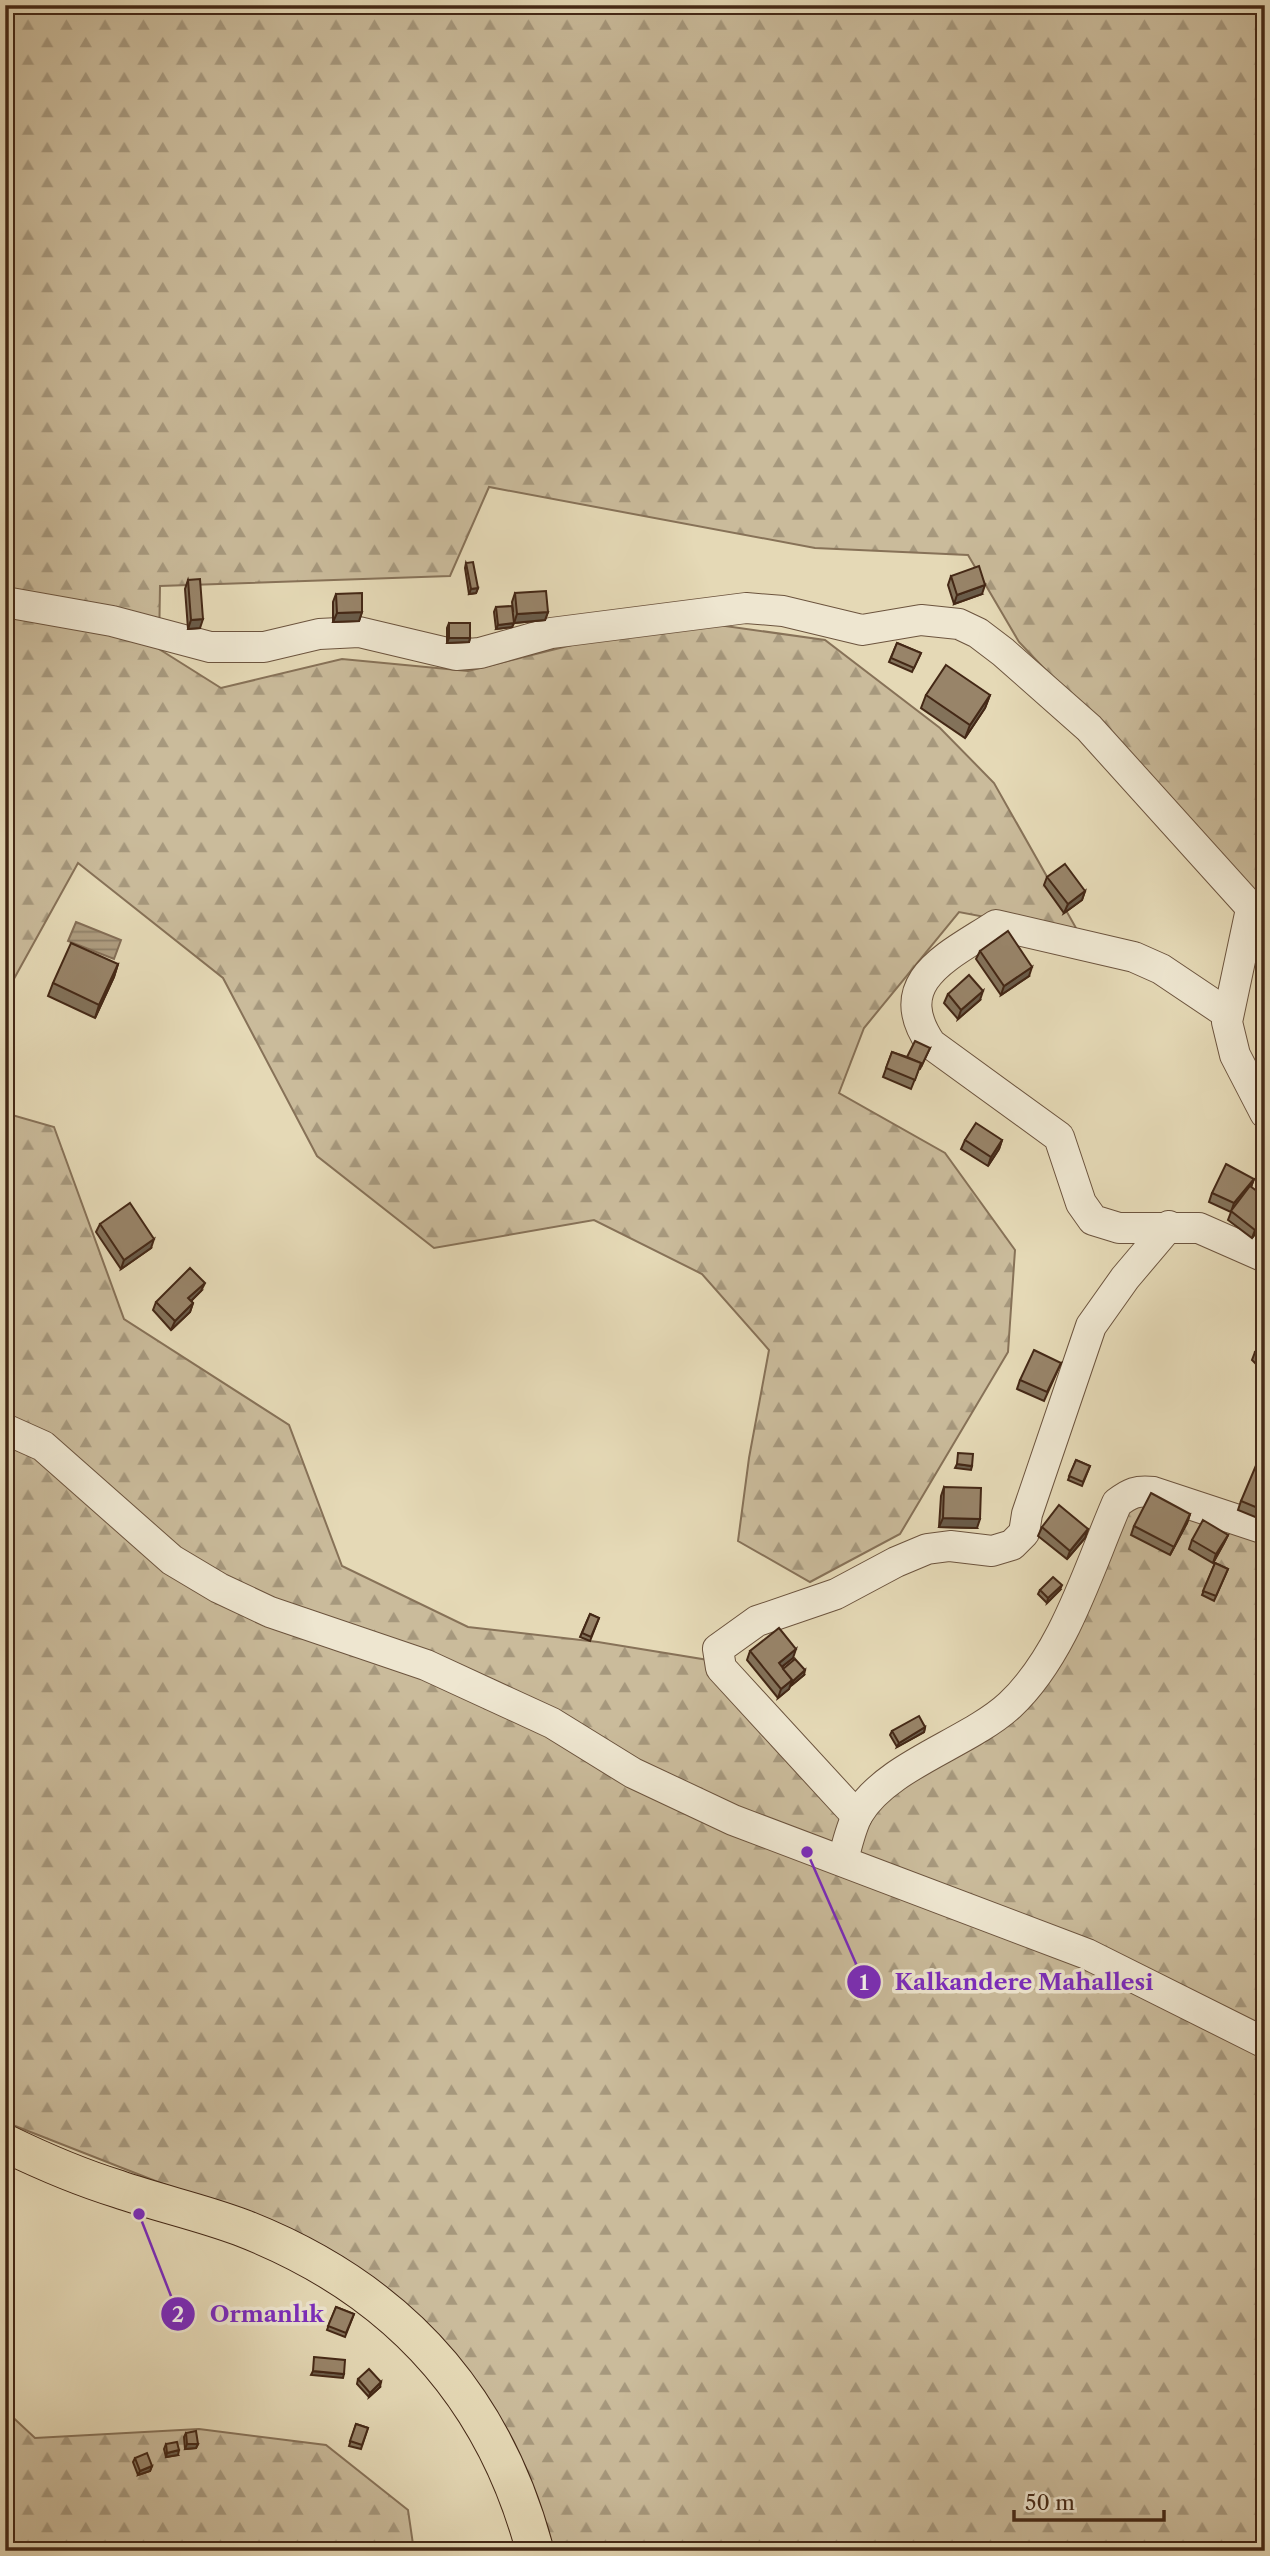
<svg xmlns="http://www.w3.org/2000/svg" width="1270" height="2556" viewBox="0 0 1270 2556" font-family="'Libre Caslon Text',serif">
	<defs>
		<pattern id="forest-firs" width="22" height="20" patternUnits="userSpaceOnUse" patternTransform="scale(1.75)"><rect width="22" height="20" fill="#cabb9b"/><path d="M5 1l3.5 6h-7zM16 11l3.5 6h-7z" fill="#a6987d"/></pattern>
		<pattern id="water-rules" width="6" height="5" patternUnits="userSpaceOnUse" patternTransform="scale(1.75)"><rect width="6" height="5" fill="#ae9d80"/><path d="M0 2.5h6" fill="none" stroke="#8f8068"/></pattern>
	</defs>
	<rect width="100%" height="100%" fill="#e5d9b6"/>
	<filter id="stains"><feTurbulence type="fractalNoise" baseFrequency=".00286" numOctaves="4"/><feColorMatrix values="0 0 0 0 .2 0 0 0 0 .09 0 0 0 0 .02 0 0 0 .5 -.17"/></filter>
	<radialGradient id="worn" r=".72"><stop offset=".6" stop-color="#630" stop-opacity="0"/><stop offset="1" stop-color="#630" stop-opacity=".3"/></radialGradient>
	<g fill="url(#forest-firs)" stroke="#877258" stroke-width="2">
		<path d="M5,5H1265V901L1019,642L968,555L815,548L489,487L450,576L160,586L159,649L221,688L342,659L468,671L676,619L825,640L940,728L994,783L1080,935L959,912L864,1028L839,1093L945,1153L1015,1250L1008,1352L900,1534L810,1582L738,1541L749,1458L769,1350L702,1274L594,1220L434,1248L317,1156L223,978L78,863L5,995Z"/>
		<path d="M5,1113L54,1127L124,1319L289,1425L342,1566L468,1627L598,1642L708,1660L847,1801L1057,1662L1139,1488L1265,1523V2551H549L486,2397L283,2231L5,2122Z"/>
		<path d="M5,2410L35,2438L199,2429L326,2445L408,2510L414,2551H5Z"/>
	</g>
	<path fill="url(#water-rules)" stroke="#846e56" stroke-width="2" d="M76,922L121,940L114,959L68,941Z"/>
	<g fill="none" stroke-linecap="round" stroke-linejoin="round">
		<g stroke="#6c543e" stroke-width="32">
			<g id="minor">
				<path d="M5,602L112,621L210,647H264L319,634L359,632L456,655L480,653L551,633L746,608L783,611L862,630L921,620L959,624L978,633L1003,652L1089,728L1265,923"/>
				<path d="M1251,909L1227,1022L1235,1055L1265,1113"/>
				<path d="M1228,1014L1161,969L1134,957L996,925C949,956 888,981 931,1044L1059,1137L1081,1203L1093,1220L1119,1228H1199L1265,1257"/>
				<path d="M5,1429L43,1446L172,1560L219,1588L270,1612L426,1665L552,1723L633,1773L733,1820L1087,1954L1265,2043"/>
				<path d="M857,1816L721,1668L718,1649L757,1621L836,1594L896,1562L927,1549L950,1546L992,1551L1012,1545L1024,1533L1027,1514L1091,1326L1125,1278L1169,1226"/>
				<path d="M843,1860C847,1845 851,1827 858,1814C887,1765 969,1743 1010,1705C1064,1654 1088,1570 1117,1503C1130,1493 1137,1490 1153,1492L1265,1529"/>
			</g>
		</g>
		<g stroke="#442816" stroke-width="39">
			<path id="major" d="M5,2143C42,2161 79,2177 118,2189C158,2203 200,2212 240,2227C393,2286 493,2392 535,2551"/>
		</g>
		<use href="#minor" stroke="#eee6d0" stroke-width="30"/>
		<use href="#major" stroke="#e5d9b6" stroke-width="37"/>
	</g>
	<g fill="#83725a" stroke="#442816" stroke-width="2">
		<path d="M466,563L478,588L476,593L469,594L465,568Z"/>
		<path d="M951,576L982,594L954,604L948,585Z"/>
		<path d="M188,580L200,628L188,629L185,589Z"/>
		<path d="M515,593L548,612L545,620L514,623L512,627L496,629L494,612L496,607L513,611L512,602Z"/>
		<path d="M336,594L362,612L359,621L333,622V602Z"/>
		<path d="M449,623L470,638L469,642L447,643V628Z"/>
		<path d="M897,643L921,653L912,672L889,662Z"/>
		<path d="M926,695H990L985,708L965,738L921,708Z"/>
		<path d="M1047,877L1085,891L1082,900L1064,913L1044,885Z"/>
		<path d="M980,951L1029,976L1001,995L976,959Z"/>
		<path d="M118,964L114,977L95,1018L48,996L53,983Z"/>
		<path d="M948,994L980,1000L958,1019L944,1003Z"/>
		<path d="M930,1048L920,1069H919L911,1089L883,1077L892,1052L907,1057Z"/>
		<path d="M965,1140H1002L999,1149L988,1166L961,1149Z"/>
		<path d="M1254,1179L1251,1187L1265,1221L1252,1238L1228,1220L1231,1212L1209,1202L1212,1193Z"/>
		<path d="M100,1224L151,1248L121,1269L96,1232Z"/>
		<path d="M201,1291L191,1301L193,1303L190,1312L171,1330L153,1310L156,1302Z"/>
		<path d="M1265,1342V1373L1252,1360L1255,1352Z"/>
		<path d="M1061,1363L1044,1401L1017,1389L1020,1380Z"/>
		<path d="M1076,1460L1090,1466L1082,1486L1068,1480Z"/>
		<path d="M1265,1466V1521L1238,1510L1241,1501Z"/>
		<path d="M944,1487L977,1528L939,1527L941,1496Z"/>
		<path d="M1190,1514L1187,1523L1170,1555L1131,1535L1134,1526Z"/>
		<path d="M1042,1527L1088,1529L1085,1538L1067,1559L1038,1536Z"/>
		<path d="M1228,1535L1224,1543L1213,1563L1189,1549L1192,1540Z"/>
		<path d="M1215,1563L1228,1569L1214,1601L1202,1595Z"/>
		<path d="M1040,1590H1060L1047,1603L1038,1594Z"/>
		<path d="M590,1614L599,1618L590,1641L580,1637Z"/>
		<path d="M750,1651L793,1658L782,1667L783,1669L804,1675L792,1685L791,1684L789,1689L778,1698L747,1660Z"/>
		<path d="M925,1727L924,1732L897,1747L890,1735L892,1731Z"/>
		<path d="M336,2307L354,2314L345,2337L327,2330Z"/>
		<path d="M358,2379L380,2387L369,2397L357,2384Z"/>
		<path d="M356,2424L368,2428L361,2449L349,2446Z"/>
		<path d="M186,2433L198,2444L196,2448L185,2449L184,2437Z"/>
		<path d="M166,2444L178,2455L166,2457L164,2449Z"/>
		<path d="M135,2458L152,2466L150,2471L138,2475L133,2462Z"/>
	</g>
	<g fill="#6a5c4a" stroke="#442816" stroke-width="2">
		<path d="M985,585L982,594L954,604L957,595Z"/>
		<path d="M478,588L476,593L469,594L471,589Z"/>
		<path d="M362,612L359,621L333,622L337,613Z"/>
		<path d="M548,612L545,620L514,623L512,627L496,629L498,625L514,623L517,614Z"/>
		<path d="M203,619L200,628L188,629L191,620Z"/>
		<path d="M449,638H470L469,642L447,643Z"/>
		<path d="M990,695L985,708L965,738L970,725Z"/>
		<path d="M1085,891L1082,900L1064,913L1068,904Z"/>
		<path d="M118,964L114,977L95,1018L99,1005Z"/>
		<path d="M1032,967L1029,976L1001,995L1004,986Z"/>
		<path d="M983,991L980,1000L958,1019L961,1010Z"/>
		<path d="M1002,1140L999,1149L988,1166L991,1157Z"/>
		<path d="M1254,1179L1251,1187L1231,1212L1234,1203Z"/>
		<path d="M1265,1217V1221L1252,1238L1255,1230Z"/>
		<path d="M154,1239L151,1248L121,1269L124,1260Z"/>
		<path d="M205,1283L201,1291L185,1307L188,1298Z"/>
		<path d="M193,1303L190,1312L171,1330L175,1321Z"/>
		<path d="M957,1464L972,1466L971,1470L955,1468Z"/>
		<path d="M1190,1514L1187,1523L1170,1555L1174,1547Z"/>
		<path d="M943,1518L980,1519L977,1528L939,1527Z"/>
		<path d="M1088,1529L1085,1538L1067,1559L1070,1551Z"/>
		<path d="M1228,1535L1224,1543L1213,1563L1216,1554Z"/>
		<path d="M1062,1585L1060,1590L1047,1603L1048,1598Z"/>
		<path d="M796,1649L793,1658L775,1672L779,1663Z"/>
		<path d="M805,1670L804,1675L792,1685L793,1681Z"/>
		<path d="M792,1680L789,1689L778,1698L781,1689Z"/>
		<path d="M925,1727L924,1732L897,1747L899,1743Z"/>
		<path d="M313,2371L344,2374L343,2378L311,2375Z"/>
		<path d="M381,2382L380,2387L369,2397L370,2393Z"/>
		<path d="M187,2444H198L196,2448L185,2449Z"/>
		<path d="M179,2450L178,2455L166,2457L167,2453Z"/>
		<path d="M152,2466L150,2471L138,2475L140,2471Z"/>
	</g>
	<g fill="#988469" stroke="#442816" stroke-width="2">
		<path d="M473,562L478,588L471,589L466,563Z"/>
		<path d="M979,566L985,585L957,595L951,576Z"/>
		<path d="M200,579L203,619L191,620L188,580Z"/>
		<path d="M546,591L548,612L517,614L515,593Z"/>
		<path d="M362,593V612L337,613L336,594Z"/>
		<path d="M512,606L514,623L498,625L496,607Z"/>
		<rect x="449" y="623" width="21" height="15"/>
		<path d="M897,643L921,653L914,668L891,658Z"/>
		<path d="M946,665L990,695L970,725L926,695Z"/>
		<path d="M1065,864L1085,891L1068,904L1047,877Z"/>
		<path d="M1008,931L1032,967L1004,986L980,951Z"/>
		<path d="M71,943L118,964L99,1005L53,983Z"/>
		<path d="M969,975L983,991L961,1010L948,994Z"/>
		<path d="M915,1041L930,1048L922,1065L921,1063L907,1057Z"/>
		<path d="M892,1052L921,1063L915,1080L886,1068Z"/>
		<path d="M976,1123L1002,1140L991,1157L965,1140Z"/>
		<path d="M1226,1164L1254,1179L1234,1203L1212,1193Z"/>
		<path d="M1250,1186L1265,1197V1217L1255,1230L1231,1211Z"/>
		<path d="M130,1203L154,1239L124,1260L100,1224Z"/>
		<path d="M190,1268L205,1283L188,1298L193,1303L175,1321L156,1302Z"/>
		<path d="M1265,1342V1361L1255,1352Z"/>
		<path d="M1034,1350L1061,1363L1047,1392L1020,1380Z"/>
		<path d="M958,1453L973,1454L972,1466L957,1464Z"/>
		<path d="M1076,1460L1090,1466L1083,1482L1069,1476Z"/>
		<path d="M1257,1463L1265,1466V1511L1241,1501Z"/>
		<path d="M944,1487L981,1488L980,1519L943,1518Z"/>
		<path d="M1151,1493L1190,1514L1174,1547L1134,1526Z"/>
		<path d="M1059,1505L1088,1529L1070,1551L1042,1527Z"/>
		<path d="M1203,1520L1228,1535L1216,1554L1192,1540Z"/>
		<path d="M1215,1563L1228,1569L1216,1596L1203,1591Z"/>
		<path d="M1053,1577L1062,1585L1048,1598L1040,1590Z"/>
		<path d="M590,1614L599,1618L591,1637L582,1633Z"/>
		<path d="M779,1628L796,1649L779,1663L792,1680L781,1689L750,1651Z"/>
		<path d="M795,1659L805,1670L793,1681L783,1669Z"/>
		<path d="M919,1716L925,1727L899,1743L892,1731Z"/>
		<path d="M336,2307L354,2314L346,2333L328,2326Z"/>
		<path d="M314,2357L345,2360L344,2374L313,2371Z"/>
		<path d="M369,2369L381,2382L370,2393L358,2379Z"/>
		<path d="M356,2424L368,2428L362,2445L350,2441Z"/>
		<path d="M196,2431L198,2444H187L186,2433Z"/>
		<path d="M177,2442L179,2450L167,2453L166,2444Z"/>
		<path d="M147,2453L152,2466L140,2471L135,2458Z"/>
	</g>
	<path fill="none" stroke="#7b2cbf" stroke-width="2.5" d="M807 1852L864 1982M139 2214L178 2314"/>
	<g fill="#7b2cbf" stroke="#eee6d0" stroke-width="2.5">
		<circle cx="807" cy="1852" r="7"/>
		<circle cx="139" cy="2214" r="7"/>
		<circle cx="864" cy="1982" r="18"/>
		<circle cx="178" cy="2314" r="18"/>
	</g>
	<g font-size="21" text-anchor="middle" font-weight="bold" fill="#fff">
		<text x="864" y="1990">1</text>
		<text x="178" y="2322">2</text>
	</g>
	<g font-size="23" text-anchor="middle" font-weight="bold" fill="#7b2cbf" stroke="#eee6d0" stroke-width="7" stroke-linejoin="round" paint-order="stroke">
		<text x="1024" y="1990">Kalkandere Mahallesi</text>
		<text x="267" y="2322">Ormanlık</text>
	</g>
	<rect width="1270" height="2556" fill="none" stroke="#e5d9b6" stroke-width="28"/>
	<rect x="7" y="7" width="1256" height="2542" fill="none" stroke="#442816" stroke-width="3.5"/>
	<rect x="14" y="14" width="1242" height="2528" fill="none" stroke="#442816" stroke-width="2"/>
	<path d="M1014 2510v10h150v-10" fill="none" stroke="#442816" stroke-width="3.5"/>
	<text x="1025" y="2510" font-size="21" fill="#442816" stroke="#eee6d0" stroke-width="5" paint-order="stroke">50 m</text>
	<rect width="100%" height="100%" filter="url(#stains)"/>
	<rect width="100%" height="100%" fill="url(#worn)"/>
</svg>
